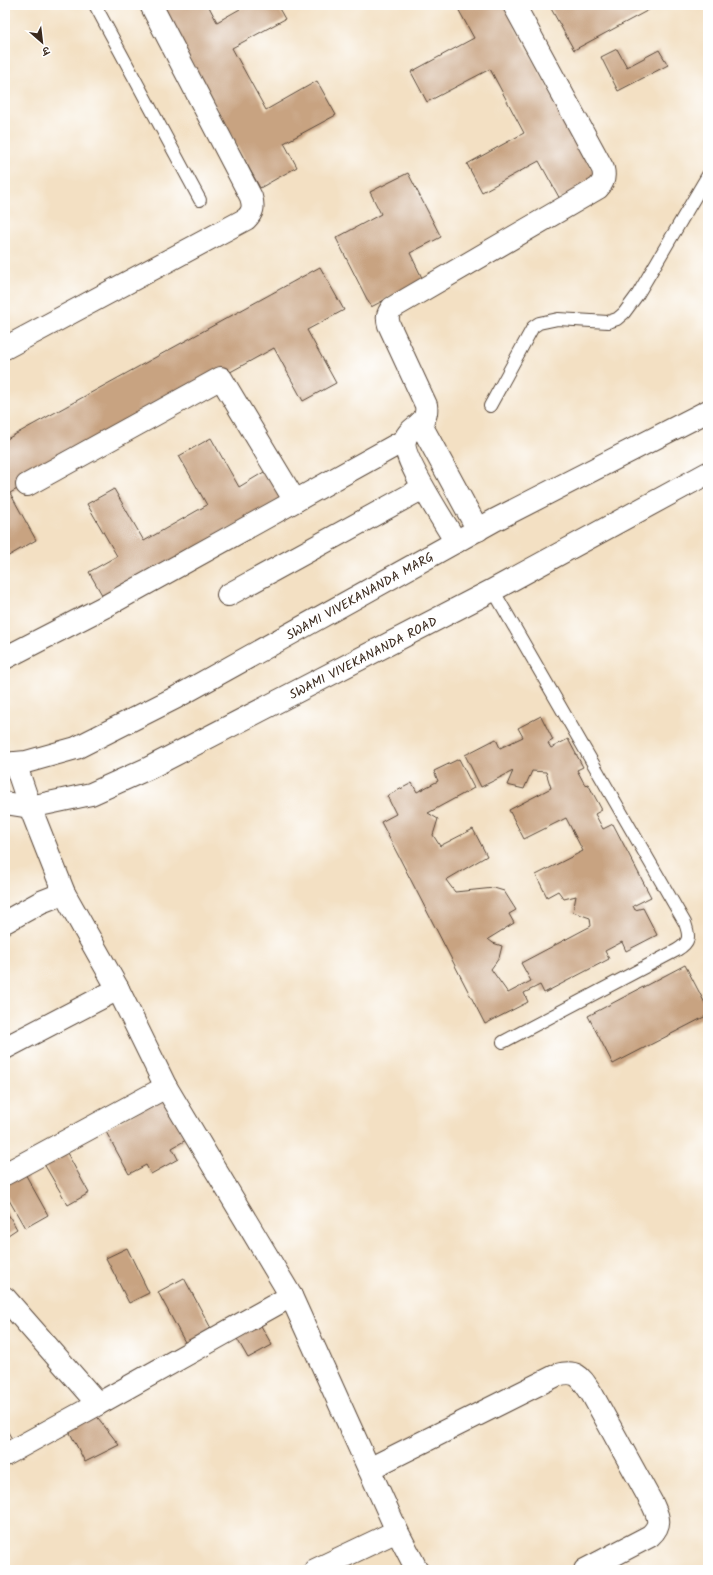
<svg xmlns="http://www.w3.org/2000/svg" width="713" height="1575" viewBox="0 0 713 1575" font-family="Kalam,'Playpen Sans Deva',sans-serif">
	<rect width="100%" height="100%" fill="#fff"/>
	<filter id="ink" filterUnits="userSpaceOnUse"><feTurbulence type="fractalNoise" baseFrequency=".025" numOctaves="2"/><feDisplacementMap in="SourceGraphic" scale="8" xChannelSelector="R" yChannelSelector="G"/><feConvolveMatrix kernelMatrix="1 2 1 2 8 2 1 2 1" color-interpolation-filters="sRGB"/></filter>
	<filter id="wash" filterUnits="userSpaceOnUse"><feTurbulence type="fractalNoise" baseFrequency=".012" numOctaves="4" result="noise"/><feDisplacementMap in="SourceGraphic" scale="16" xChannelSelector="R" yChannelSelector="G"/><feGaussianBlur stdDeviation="0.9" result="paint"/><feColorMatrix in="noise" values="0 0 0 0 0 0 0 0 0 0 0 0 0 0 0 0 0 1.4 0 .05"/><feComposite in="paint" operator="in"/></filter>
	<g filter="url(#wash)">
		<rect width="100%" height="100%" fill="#f3e0c3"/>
		<g id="blocks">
			<g fill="#c8a381">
				<path d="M160,5H208L217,22L247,5H277L285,19L232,48L266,110L317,81L336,115L284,143L297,167L260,188Z"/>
				<path d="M456,5H503L597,179L560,199L539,161L482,192L467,164L524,133L490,69L427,102L411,72L474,38Z"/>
				<path d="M549,5H658L574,50Z"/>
				<path d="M617,49L627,67L659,50L668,65L618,91L601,57Z"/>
				<path d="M408,173L441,237L410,253L423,280L371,307L336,238L381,214L370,192Z"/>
				<path d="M320,267L344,310L307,330L336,383L303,401L274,348L10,493L36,540L5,558V440Z"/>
				<path d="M211,438L239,487L269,469L285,497L105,600L89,572L117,556L87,504L114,489L144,541L207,505L179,456Z"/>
				<path d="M541,716L553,740L548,743L551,748L568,739L583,767L577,770L585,785L588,784L602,810L595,814L603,829L613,824L651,897L633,906L635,910L643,908L657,935L626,951L622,942L605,951L609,959L544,993L540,985L524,993L528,1002L485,1024L381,822L396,814L387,796L412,783L417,792L438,781L434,771L459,759L474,788L428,813L438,819L433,835L440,846L473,829L487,856L446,880L455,892L494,888L504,891L516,910L509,914L514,923L488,939L493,943L502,946L499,958L491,969L508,993L531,981L521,963L591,926L590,918L573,912L576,896L564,899L558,891L547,897L536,875L583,851L566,818L524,839L509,810L551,788L546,772L532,771L524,789L507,785L513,771L481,787L465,755L496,739L500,748L523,737L518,728Z"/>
				<path d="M685,965L708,1009V1015L613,1064L588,1016Z"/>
				<path d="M163,1098L186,1140L172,1148L178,1159L151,1174L146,1165L129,1174L105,1130Z"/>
				<path d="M66,1151L89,1193L68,1205L44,1164Z"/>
				<path d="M23,1170L48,1215L25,1228L5,1193V1180Z"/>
				<path d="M5,1209L17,1229L5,1237Z"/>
				<path d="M127,1248L149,1293L129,1303L106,1258Z"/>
				<path d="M184,1278L213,1332L187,1346L158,1292Z"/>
				<path d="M260,1324L272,1345L248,1358L236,1337Z"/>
				<path d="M95,1414L119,1445L85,1462L67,1427Z"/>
				<path d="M5,1427L15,1444L5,1450Z"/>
			</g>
		</g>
	</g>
	<g filter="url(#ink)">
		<use href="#blocks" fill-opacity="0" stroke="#574537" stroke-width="1"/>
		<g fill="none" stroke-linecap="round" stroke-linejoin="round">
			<g stroke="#574537" stroke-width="14">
				<g id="lane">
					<path d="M95,5L200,200"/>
					<path d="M490,406L533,327L539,323L558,319L608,322L617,319L624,313L638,294L708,175"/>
					<path d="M493,590L685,923C690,937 690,942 677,950L503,1042"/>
				</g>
			</g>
			<g stroke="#574537" stroke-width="24">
				<g id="street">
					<path d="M5,348L246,219C253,212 254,207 251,197L151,5"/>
					<path d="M420,423L478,530"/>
					<path d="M27,485L221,378L295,501"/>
					<path d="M456,542C446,525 400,455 405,439C411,424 429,426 426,405L389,325C387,318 387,314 392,308L598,188C604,182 605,177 603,169L514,5"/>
					<path d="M228,595L423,488"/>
					<path d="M5,658L106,606L405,440"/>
					<path d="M15,763L30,807L64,893L118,989L166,1087L291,1296L397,1531L417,1570"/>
					<path d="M5,922L41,902L64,893"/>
					<path d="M5,1048L118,989"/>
					<path d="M5,1174L166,1087"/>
					<path d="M5,1298L98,1404L291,1296"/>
					<path d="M5,1455L98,1404"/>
					<path d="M369,1469L557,1375C578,1369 581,1378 592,1394L653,1505C659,1518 662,1525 650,1536L585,1570"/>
					<path d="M315,1570L397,1531"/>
				</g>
			</g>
			<g stroke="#574537" stroke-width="24">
				<g id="secondary">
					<path id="s1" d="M5,764L26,762L76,748L175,698L495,520L708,411"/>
					<path id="s2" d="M5,803L30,807L91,794L149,768L493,590L708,473"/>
				</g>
			</g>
			<use href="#lane" stroke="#fff" stroke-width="12"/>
			<use href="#street" stroke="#fff" stroke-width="22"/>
			<use href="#secondary" stroke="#fff" stroke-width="22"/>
		</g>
	</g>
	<g text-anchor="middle" stroke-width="4" stroke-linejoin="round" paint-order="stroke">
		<g font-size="13" fill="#3b2a1e" stroke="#fff">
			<text dy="5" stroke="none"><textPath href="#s1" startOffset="395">SWAMI VIVEKANANDA MARG</textPath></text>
			<text dy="5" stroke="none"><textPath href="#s2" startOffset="392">SWAMI VIVEKANANDA ROAD</textPath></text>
		</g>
	</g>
	<rect width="713" height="1575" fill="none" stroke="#fff" stroke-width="20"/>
	<g transform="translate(42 42) rotate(152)" stroke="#ffffff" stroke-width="3" paint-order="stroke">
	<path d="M0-3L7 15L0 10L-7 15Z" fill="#3b2a1e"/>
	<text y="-6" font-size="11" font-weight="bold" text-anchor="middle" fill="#3b2a1e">उ</text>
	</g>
</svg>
